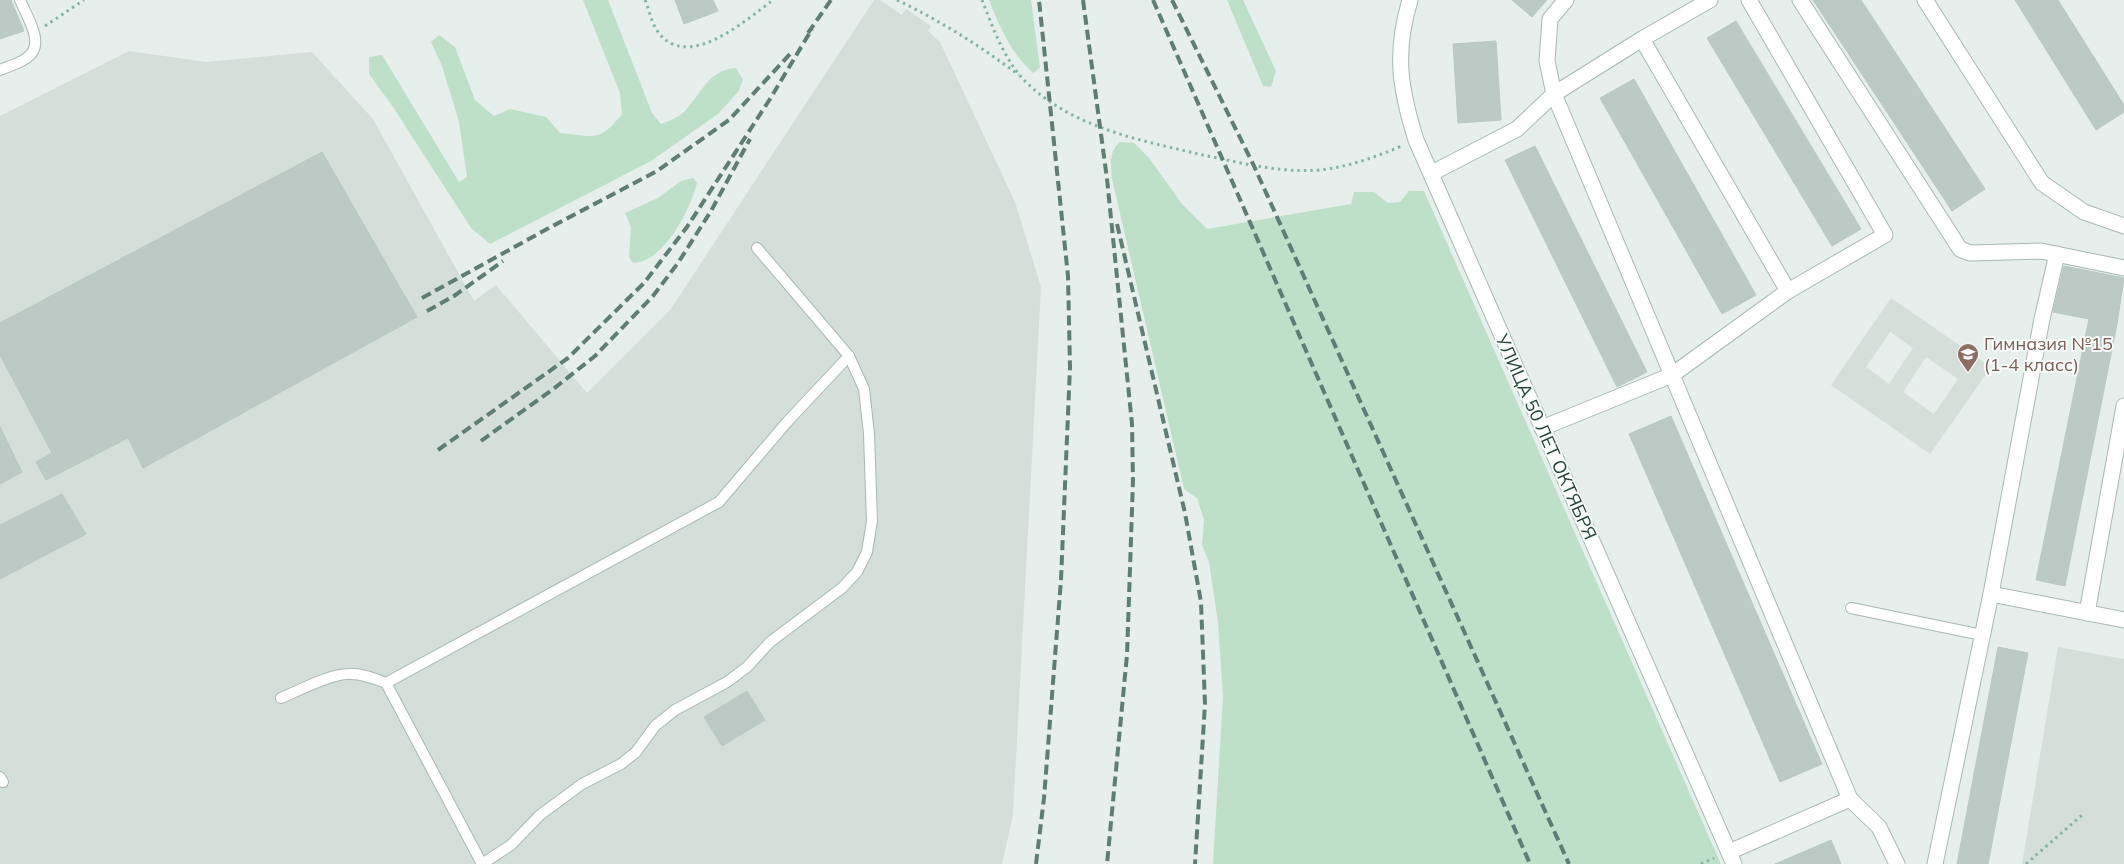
<svg xmlns="http://www.w3.org/2000/svg" width="2124" height="864" viewBox="0 0 2124 864" font-family="Mulish,sans-serif">
	<rect width="100%" height="100%" fill="#e6efeb"/>
	<g fill="#d4dfda" fill-rule="evenodd">
		<path d="M874,0H880L902,15L906,9L931,26L928,31L940,42L1015,202L1041,287L1013,815L1002,864H0V116L129,51L206,62L312,52L373,119L474,301L496,285L587,393L670,310Z"/>
		<path d="M1891,298L1991,367L1930,454L1831,385ZM1890,332L1913,348L1889,384L1866,367ZM1926,357L1958,379L1934,414L1903,392Z"/>
		<path d="M2058,647L2124,659V864H2022Z"/>
	</g>
	<g fill="#bfe0c8">
		<path d="M583,0H608L652,113L661,124C669,121 679,117 685,111C702,93 708,70 736,68L743,80L738,92L718,114L651,161L490,244L471,228L393,107L369,74V57L382,55L459,182L467,177L459,122L442,66L431,42L439,35L455,47L475,100L494,116L510,109L546,117L560,133C594,136 599,143 622,114L620,93Z"/>
		<path d="M989,0H1031L1040,68L1033,73C1011,53 1000,28 989,0Z"/>
		<path d="M1227,0H1243L1276,71L1271,87L1263,86Z"/>
		<path d="M1120,142L1134,143L1149,158L1182,204L1207,229L1351,204L1354,192H1374L1388,203L1400,202L1409,191H1424L1721,864H1213L1223,696L1218,622L1209,562L1202,545L1204,520L1197,498L1184,489L1112,179C1111,164 1108,153 1120,142Z"/>
		<path d="M693,178L697,183C690,210 664,262 633,263L629,257L631,227L625,213L658,198L681,181Z"/>
	</g>
	<g fill="#bbcac4" stroke="#b8c9c2">
		<path d="M0,0H11L24,31L0,39Z"/>
		<path d="M675,0H713L718,11L684,24Z"/>
		<path d="M1512,0H1547L1532,17Z"/>
		<path d="M1813,0H1861L1985,189L1952,211Z"/>
		<path d="M2015,0H2058L2124,105V112L2096,130Z"/>
		<path d="M1736,21L1861,229L1832,246L1707,38Z"/>
		<path d="M1496,41L1501,120L1458,123L1453,44Z"/>
		<path d="M1634,79L1756,295L1722,314L1600,98Z"/>
		<path d="M1535,146L1647,372L1617,387L1505,160Z"/>
		<path d="M322,152L417,317L143,468L128,438L46,480L36,462L52,453L0,355V323Z"/>
		<path d="M2064,266L2124,278L2117,324L2065,586L2036,580L2089,319L2053,312Z"/>
		<path d="M1671,416L1822,764L1780,782L1629,434Z"/>
		<path d="M0,427L22,472L0,484Z"/>
		<path d="M62,494L86,534L0,579V525Z"/>
		<path d="M1998,647L2028,653L1988,864H1957Z"/>
		<path d="M747,691L765,720L722,746L704,717Z"/>
		<path d="M1831,840L1841,864H1775Z"/>
	</g>
	<g fill="none" stroke-linecap="round" stroke-linejoin="round">
		<g stroke="#a8b8b2" stroke-width="12">
			<g id="service">
				<path d="M0,70C9,66 22,63 29,56C45,43 26,15 20,0"/>
				<path d="M1851,608L1982,635"/>
				<path d="M386,683L719,502L787,422L849,356"/>
				<path d="M281,698C298,691 330,674 348,674C361,673 374,678 386,683L482,864"/>
				<path d="M0,777L3,782"/>
				<path d="M482,864L511,845L540,815L582,784L621,764L636,752L655,726L675,710L727,682L747,667L770,642L842,588L857,572L867,552L872,521L869,434L864,389L849,356L757,248"/>
			</g>
		</g>
		<g stroke="#a8b8b2" stroke-width="17">
			<g id="minor">
				<path d="M1410,0C1394,53 1400,89 1416,140L1734,864"/>
				<path d="M1566,0L1550,19L1547,61L1554,94L1850,799L1879,827L1897,864"/>
				<path d="M1710,0L1642,39L1788,291"/>
				<path d="M1800,0L1960,249L1970,253L2041,251L2124,268"/>
				<path d="M1432,173L1517,129L1554,94L1642,39"/>
				<path d="M1542,428L1672,375L1788,291L1885,235L1749,0"/>
				<path d="M1991,594L2124,620"/>
				<path d="M2087,613L2124,406"/>
				<path d="M1729,852L1850,799"/>
				<path d="M1935,864L1991,594L2042,319L2057,254"/>
			</g>
		</g>
		<g stroke="#a8b8b2" stroke-width="17">
			<path id="tertiary" d="M1925,0L2042,183L2084,212L2124,226"/>
		</g>
		<g stroke="#86b3a5" stroke-width="3" stroke-dasharray="2.5 4" stroke-linecap="butt">
			<path d="M645,0C649,9 651,21 656,29C685,75 746,20 773,0"/>
			<path d="M897,0C941,21 980,46 1019,75"/>
			<path d="M982,0C993,28 1005,62 1027,83C1073,128 1143,141 1203,155C1242,163 1279,173 1319,170C1349,167 1375,157 1402,146"/>
			<path d="M45,26L84,0"/>
			<path d="M1701,864L1714,858"/>
			<path d="M2026,864L2082,815"/>
		</g>
		<use href="#service" stroke="#fff" stroke-width="10"/>
		<use href="#minor" stroke="#fff" stroke-width="15"/>
		<use href="#tertiary" stroke="#fff" stroke-width="15"/>
		<g stroke="#5f7d75" stroke-width="4" stroke-dasharray="10 5" stroke-linecap="butt">
			<path d="M1083,0L1107,179L1132,424L1133,481L1127,655L1107,864"/>
			<path d="M1153,0L1530,864"/>
			<path d="M1172,0L1254,166L1569,864"/>
			<path d="M808,33L831,0"/>
			<path d="M1117,224L1185,513L1201,602L1205,704L1195,864"/>
			<path d="M422,298L547,229L657,171L729,120L790,54"/>
			<path d="M427,311L454,296L503,261"/>
			<path d="M481,441L552,390L595,356L653,296L678,263L711,211L750,139"/>
			<path d="M438,450L568,358L644,283L687,227L770,99L812,29"/>
			<path d="M1036,864L1044,798L1061,580L1070,367L1068,276L1039,0"/>
		</g>
	</g>
	<defs>
		<g id="school-pin" transform="scale(1.125)"><path d="M0 17L-7.5 6A9.5 9.5 0 1 1 7.5 6Z" fill="#8d6e63" stroke="#f7fbf9"/><path d="M0-5L7-2L0 1L-7-2ZM-4 1L0 2.5L4 1V4Q0 6-4 4Z" fill="#fff"/></g>
	</defs>
	<g fill-rule="evenodd">
		<use href="#school-pin" x="1968" y="354"/>
	</g>
	<g text-anchor="middle" stroke-width="4" stroke-linejoin="round" paint-order="stroke">
		<g font-size="18" fill="#785e54" stroke="#f7fbf9" text-anchor="start">
			<text x="1984" y="350">Гимназия №15<tspan x="1984" dy="21">(1-4 класс)</tspan></text>
		</g>
		<g font-size="18" fill="#24423a" stroke="#f7fbf9">
			<text transform="translate(1546 437) rotate(66)" y="6">УЛИЦА 50 ЛЕТ ОКТЯБРЯ</text>
		</g>
	</g>
</svg>
